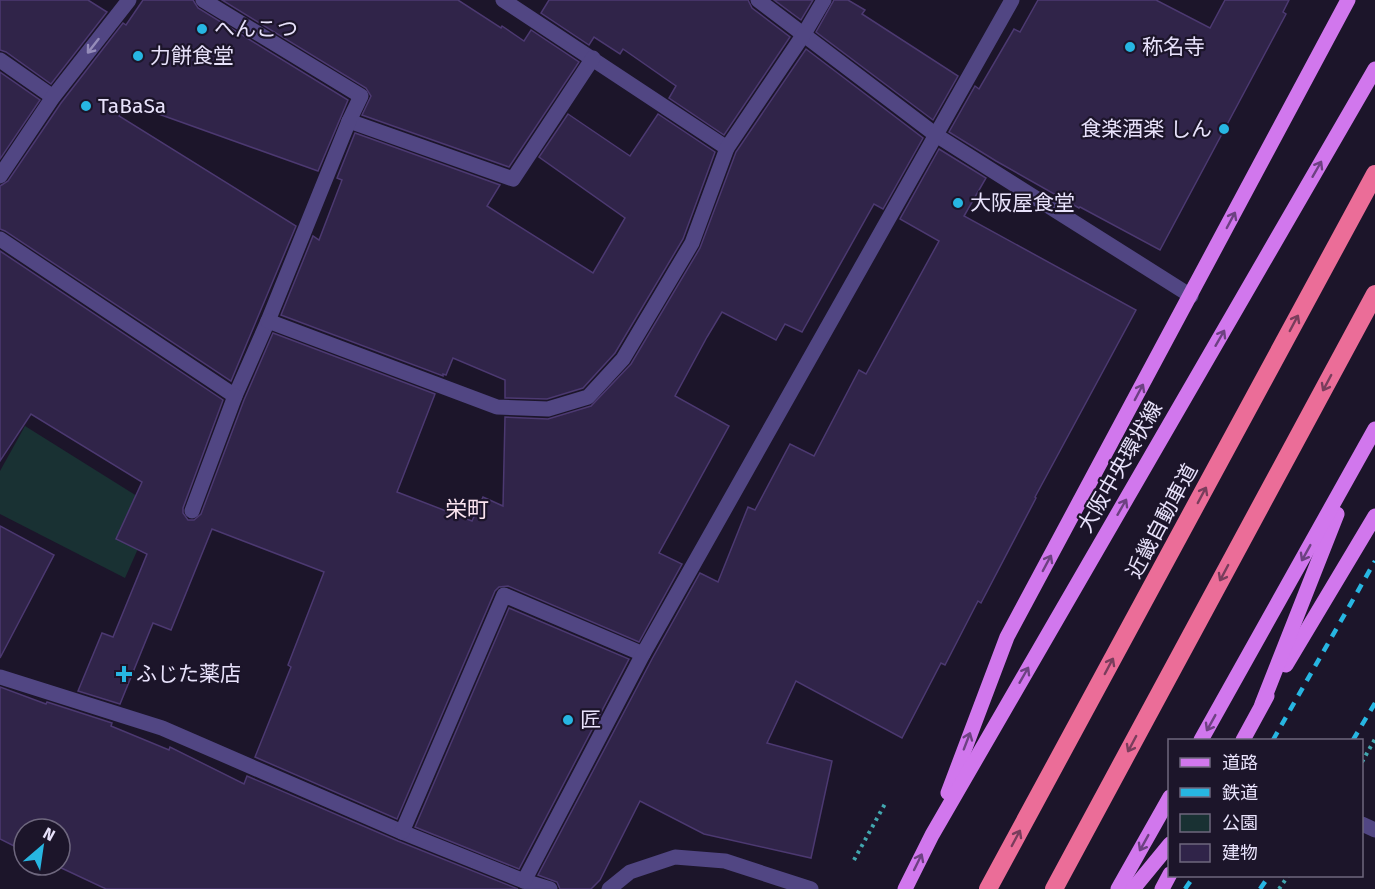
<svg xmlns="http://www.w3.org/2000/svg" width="1375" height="889" viewBox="0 0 1375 889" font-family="'Fira Sans','Noto Sans JP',sans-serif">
	<rect width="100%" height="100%" fill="#1c152a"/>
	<path fill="#193133" d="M25,426L156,508L125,578L0,514V471Z"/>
	<g fill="#302449" stroke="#4c3971" stroke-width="1.5">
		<path d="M0,0H88L107,12L51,84L6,52L0,50Z"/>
		<path d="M143,0H193L198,8L348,100L318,171L125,102L119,116L296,226L231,381L5,231L0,229V186L8,181L61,103L123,23L126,25Z"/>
		<path d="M222,0H458L501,28L502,26L524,41L531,30L579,62L509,167L362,115L371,96L366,88Z"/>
		<path d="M549,0H748L752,8L790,37L724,135L669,98L676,86L623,49L620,54L594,37L589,45L541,13Z"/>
		<path d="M774,0H813L801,20Z"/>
		<path d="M834,0H848L865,10L862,14L958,76L933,120L816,32Z"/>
		<path d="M1038,0H1156L1210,28L1225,0H1289L1283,12L1286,14L1160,250L1080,207L1079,208L996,161L949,132L975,86L979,89L1014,29L1020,32Z"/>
		<path d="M806,49L923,138L883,209L874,204L802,332L785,324L776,340L722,312L707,337L675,396L729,426L659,553L682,564L639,642L508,586L499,587L495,591L397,819L255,757L291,667L288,665L324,572L212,529L171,630L153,623L120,704L78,691L102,633L113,637L147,554L116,539L142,482L31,414L0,461V251L223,400L183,508V513L188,520H194L201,514L244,400L273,333L435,394L397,492L472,521L483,497L503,506L505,417L548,419L591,406L631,364L700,248L736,152Z"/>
		<path d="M0,72L40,100L0,159Z"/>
		<path d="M568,114L630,156L658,114L715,152L683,239L615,353L583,388L547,399L505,398V380L453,358L446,375L443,374V376L281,315L313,236L319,240L342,180L337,178L355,133L500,185L487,206L593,273L625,218L539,157Z"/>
		<path d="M939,149L986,178L964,216L1136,310L1035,497L1036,498L981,603L978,601L945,665L941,663L902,738L796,681L767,743L832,761L811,858L704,834L640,801L600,880L591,889H560L557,882L538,875L652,659L700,573L718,582L748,507L755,510L790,444L814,456L859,370L866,374L939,241L900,219Z"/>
		<path d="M0,526L54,555L0,658Z"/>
		<path d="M509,608L629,659L519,869L415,827Z"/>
		<path d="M0,687L46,704L47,702L112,723L111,726L169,750L170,747L244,784L247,776L398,841L518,889H106L55,865H60V829H24V851L0,839Z"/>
	</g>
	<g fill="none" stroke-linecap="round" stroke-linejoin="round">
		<g stroke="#42a7af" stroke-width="4" stroke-dasharray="3 4.5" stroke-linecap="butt">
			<path d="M1362,762L1375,739"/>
			<path d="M854,860L886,802"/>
			<path d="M1279,889L1288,876"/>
		</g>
		<g stroke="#514683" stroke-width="15">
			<path d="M503,0L727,148"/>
			<path d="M758,0L936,135L1191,296"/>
			<path d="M0,60L53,97"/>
			<path d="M349,121L513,179L593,58"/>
			<path d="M0,176L53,97L129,0"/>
			<path d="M0,239L235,396L268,321L349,121L361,96L203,0"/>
			<path d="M268,321L497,407L548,409L588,397L623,359L692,243L727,148L804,34L824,0"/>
			<path d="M192,511L235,396"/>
			<path d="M0,677L162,728L402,832L524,881L550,889"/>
			<path d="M1362,824L1375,830"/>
			<path d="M402,832L504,595L643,654"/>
			<path d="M524,881L643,654L1012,0"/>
			<path d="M609,889L630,872L675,857L725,861L811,889"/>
		</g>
		<g stroke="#d177ed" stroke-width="15">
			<path d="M1286,665L1375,516"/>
			<path d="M1262,704L1337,514"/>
			<path d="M1201,740L1375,429"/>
			<path d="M1243,740L1267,696"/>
			<path d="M948,793L1007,637L1348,0"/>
			<path d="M905,889L932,835L1375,69"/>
			<path d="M1118,889L1170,797"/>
			<path d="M1133,889L1170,844"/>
			<path d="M1162,889L1170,874"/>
		</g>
		<g stroke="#eb6d98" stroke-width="18">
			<path d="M988,889L1375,174"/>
			<path d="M1054,889L1375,294"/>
		</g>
		<g stroke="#27b6e2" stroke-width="4.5" stroke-dasharray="9 8" stroke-linecap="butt">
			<path d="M1273,740L1375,561"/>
			<path d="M1353,740L1375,703"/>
			<path d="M1185,889L1194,876"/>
			<path d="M1260,889L1269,876"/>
		</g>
	</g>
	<defs><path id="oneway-shaft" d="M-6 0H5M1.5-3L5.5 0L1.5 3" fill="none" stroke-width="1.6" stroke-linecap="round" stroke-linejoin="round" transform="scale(1.5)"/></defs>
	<use stroke="#958cb9" href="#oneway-shaft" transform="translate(93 46) rotate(128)"/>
	<g stroke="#6d4182">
		<use href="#oneway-shaft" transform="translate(1317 169) rotate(-60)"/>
		<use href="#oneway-shaft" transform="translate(1231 220) rotate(-62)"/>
		<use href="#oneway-shaft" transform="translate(1220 338) rotate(-60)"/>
		<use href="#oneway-shaft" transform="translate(1139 392) rotate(-62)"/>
		<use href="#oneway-shaft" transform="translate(1122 507) rotate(-60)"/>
		<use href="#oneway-shaft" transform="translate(1306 553) rotate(119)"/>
		<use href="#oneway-shaft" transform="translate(1047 563) rotate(-62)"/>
		<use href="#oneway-shaft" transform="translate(1024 675) rotate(-60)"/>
		<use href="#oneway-shaft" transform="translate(1211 723) rotate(119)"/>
		<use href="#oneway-shaft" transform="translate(967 741) rotate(-69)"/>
		<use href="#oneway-shaft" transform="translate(1144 843) rotate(119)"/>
		<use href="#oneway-shaft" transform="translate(918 862) rotate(-64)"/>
	</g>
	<g stroke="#793d5c">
		<use href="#oneway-shaft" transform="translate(1294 323) rotate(-62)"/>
		<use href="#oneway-shaft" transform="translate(1327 383) rotate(118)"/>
		<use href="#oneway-shaft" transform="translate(1202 495) rotate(-62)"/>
		<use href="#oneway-shaft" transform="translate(1224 573) rotate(118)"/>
		<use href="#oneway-shaft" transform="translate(1109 666) rotate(-62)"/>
		<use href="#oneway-shaft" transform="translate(1132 744) rotate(118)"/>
		<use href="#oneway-shaft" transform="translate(1016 838) rotate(-62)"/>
	</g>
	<g fill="#27b6e2" stroke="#1c152a" stroke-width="2">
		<circle cx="202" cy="29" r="6"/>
		<circle cx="1130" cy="47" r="6"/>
		<circle cx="138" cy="56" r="6"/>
		<circle cx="86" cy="106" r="6"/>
		<circle cx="1224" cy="129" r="6"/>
		<circle cx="958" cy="203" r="6"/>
		<path d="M121 665h6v6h6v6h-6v6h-6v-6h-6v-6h6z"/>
		<circle cx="568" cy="720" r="6"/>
	</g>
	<g text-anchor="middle" stroke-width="4.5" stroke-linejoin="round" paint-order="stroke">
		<g font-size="21" fill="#e8e2fb" stroke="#1c152a" text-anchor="start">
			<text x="214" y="36">へんこつ</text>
			<text x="1142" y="54">称名寺</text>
			<text x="150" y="63">力餅食堂</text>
			<text x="98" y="113">TaBaSa</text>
			<text x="1212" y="136" text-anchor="end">食楽酒楽 しん</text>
			<text x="970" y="210">大阪屋食堂</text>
			<text x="136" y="681">ふじた薬店</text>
			<text x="580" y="727">匠</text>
		</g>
		<g font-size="21" fill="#e8e2fb" stroke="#1c152a">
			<text transform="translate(1120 467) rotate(-60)" y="7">大阪中央環状線</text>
			<text transform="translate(1162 521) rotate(-62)" y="7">近畿自動車道</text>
		</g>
		<g font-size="22" fill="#fbe4f0" stroke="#1c152a">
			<text x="467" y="517">栄町</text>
		</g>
	</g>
	<rect x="1168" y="739" width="195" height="138" fill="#1c152a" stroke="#6e677e" stroke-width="1.5"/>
	<rect x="1180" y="758" width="30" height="9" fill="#d177ed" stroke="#6e677e" stroke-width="1.5"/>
	<text x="1222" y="769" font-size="18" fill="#e8e2fb">道路</text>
	<rect x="1180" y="788" width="30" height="9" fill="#27b6e2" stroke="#6e677e" stroke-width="1.5"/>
	<text x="1222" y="799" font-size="18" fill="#e8e2fb">鉄道</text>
	<rect x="1180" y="814" width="30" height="18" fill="#193133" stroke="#6e677e" stroke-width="1.5"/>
	<text x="1222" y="829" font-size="18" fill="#e8e2fb">公園</text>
	<rect x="1180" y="844" width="30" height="18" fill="#302449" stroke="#6e677e" stroke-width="1.5"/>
	<text x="1222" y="859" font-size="18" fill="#e8e2fb">建物</text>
	<g transform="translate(42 847) rotate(29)"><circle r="28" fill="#1c152a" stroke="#6e677e" stroke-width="1.5"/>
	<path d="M0-4.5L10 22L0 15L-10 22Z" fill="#27b6e2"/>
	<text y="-9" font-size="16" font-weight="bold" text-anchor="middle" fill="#e8e2fb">N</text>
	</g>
</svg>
